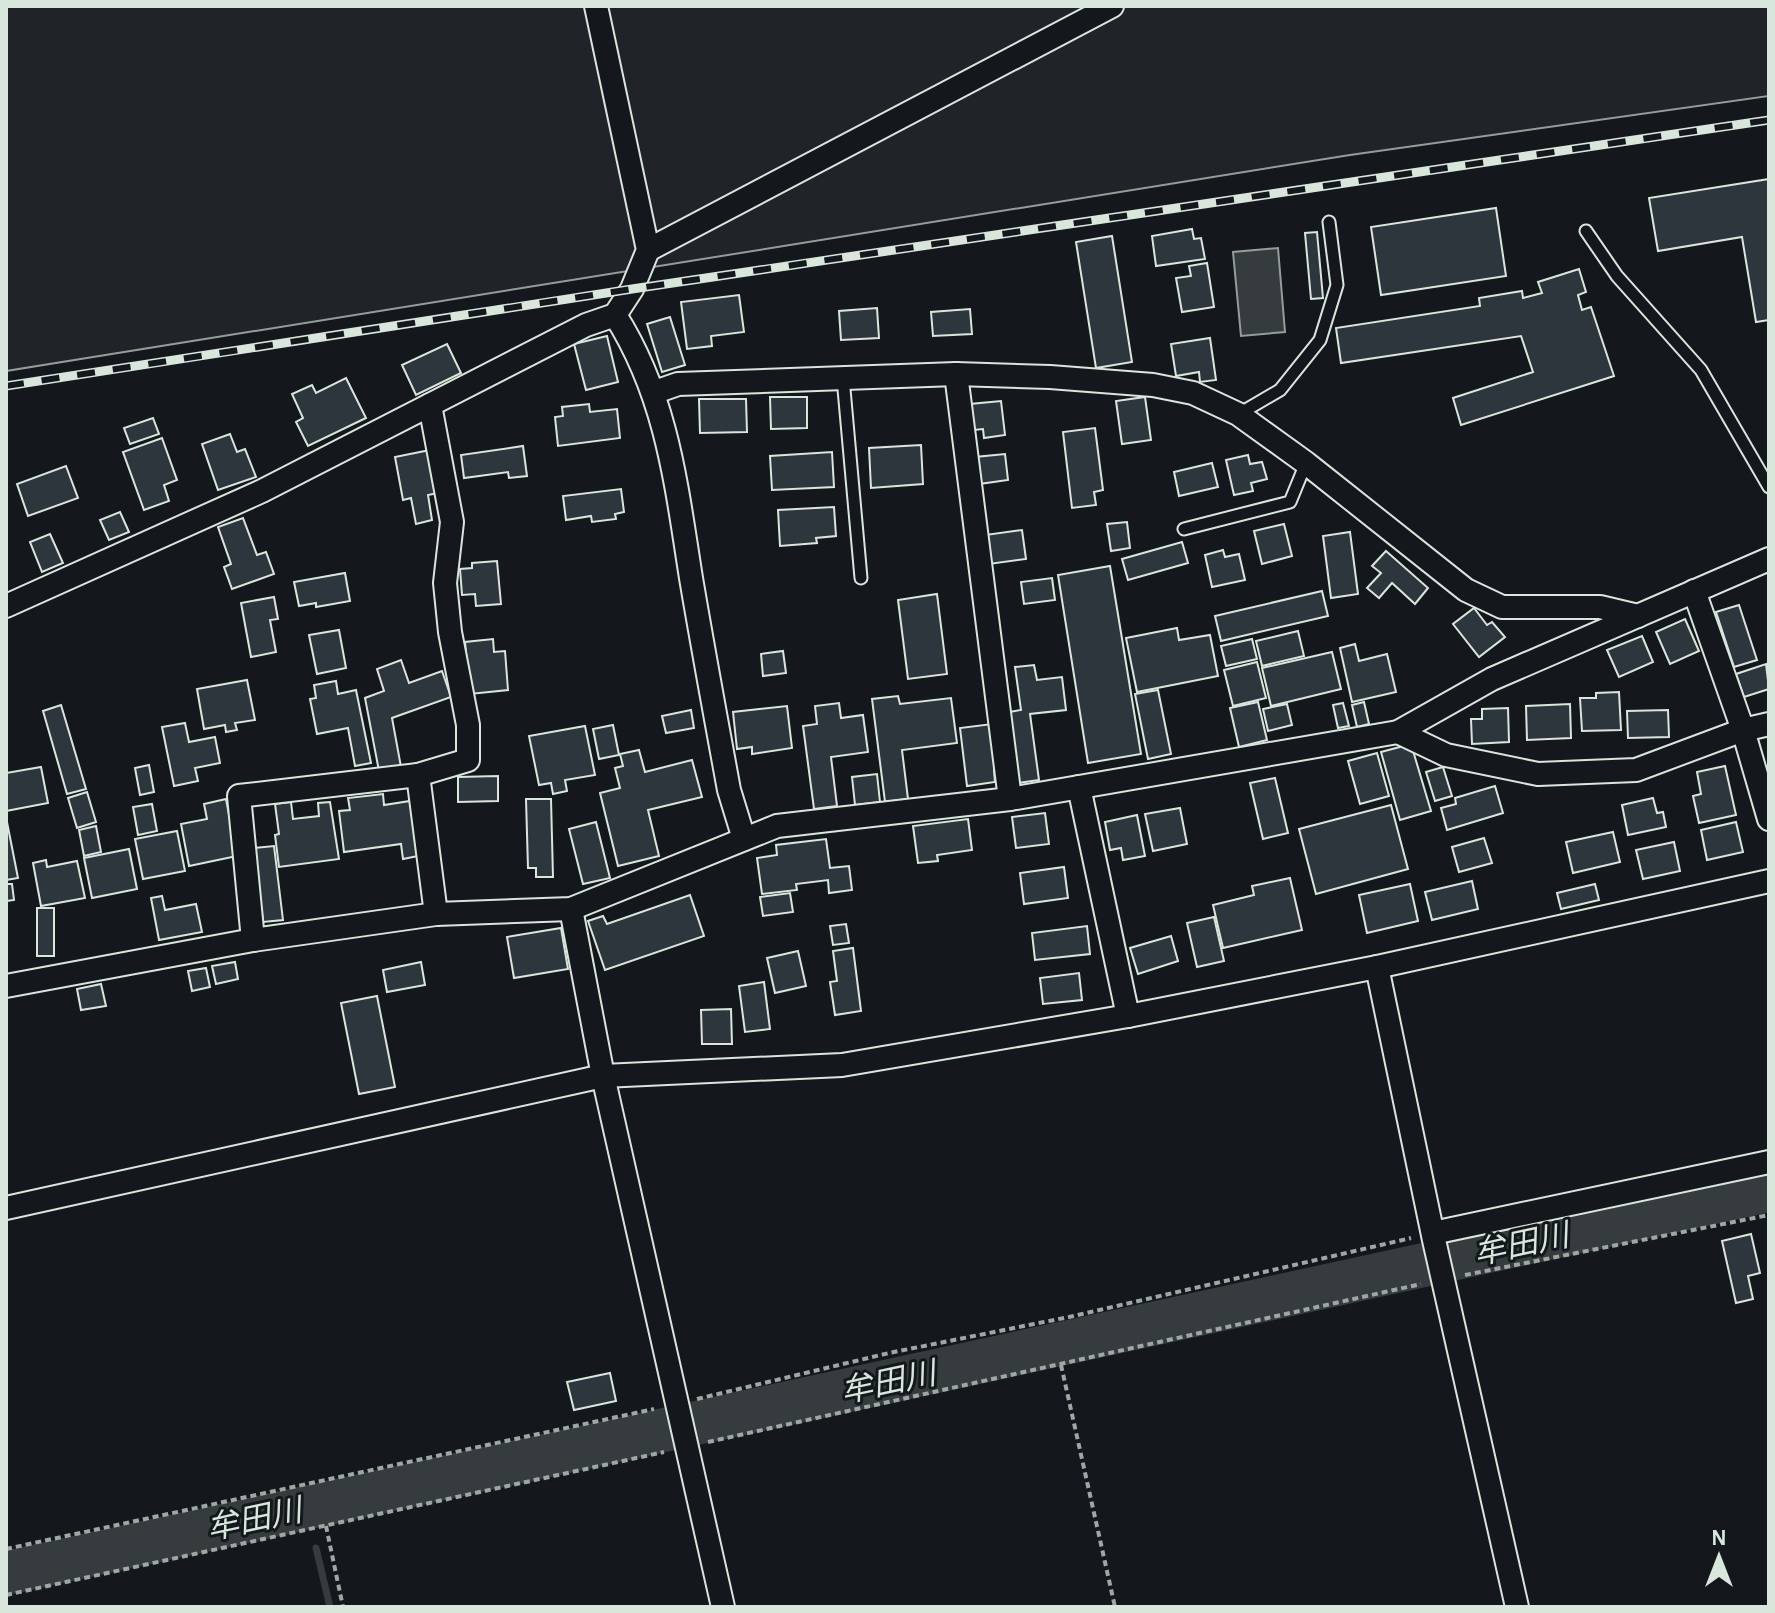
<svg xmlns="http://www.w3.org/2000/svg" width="1775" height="1613" viewBox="0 0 1775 1613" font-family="'Alegreya Sans','Noto Sans JP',sans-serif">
	<rect width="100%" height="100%" fill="#14181c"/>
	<path fill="#202428" stroke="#939e99" stroke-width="2" d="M6,6H1769V96L1350,155L6,371Z"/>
	<path fill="#363b3e" stroke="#939e99" stroke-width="2" d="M1278,248L1285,332L1241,336L1233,252Z"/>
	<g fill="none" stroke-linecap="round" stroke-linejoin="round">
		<path stroke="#363b3e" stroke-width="7" d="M316,1548L330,1607"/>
		<path stroke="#363b3e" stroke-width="44" d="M6,1573L1769,1190"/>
	</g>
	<g fill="#2c363c" stroke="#d8e6dc" stroke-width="2">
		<path d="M1769,179V320L1756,322L1742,237L1658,251L1649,198Z"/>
		<path d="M1496,208L1506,276L1381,295L1371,227Z"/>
		<path d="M1192,229L1194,239L1201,238L1205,259L1156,266L1152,236Z"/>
		<path d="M1317,232L1323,298L1311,299L1305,233Z"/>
		<path d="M1112,236L1132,362L1096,368L1076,242Z"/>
		<path d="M1207,263L1214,307L1182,312L1176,278L1191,276L1189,266Z"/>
		<path d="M1579,269L1586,292L1578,295L1582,310L1591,307L1614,376L1461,425L1453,398L1533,372L1521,336L1341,363L1336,328L1480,306L1479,298L1522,291L1523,298L1542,293L1538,282Z"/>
		<path d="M739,295L744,332L711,336L712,346L687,349L681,302Z"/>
		<path d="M877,308L879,338L841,340L839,311Z"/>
		<path d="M970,309L972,334L933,336L931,312Z"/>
		<path d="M670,317L685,365L662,372L647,324Z"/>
		<path d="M607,336L618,382L586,390L574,344Z"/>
		<path d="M1210,338L1216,380L1200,382L1199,372L1176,376L1171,344Z"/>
		<path d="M447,344L461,373L416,395L402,365Z"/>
		<path d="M346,378L366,418L308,446L296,422L303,418L292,394L312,385L316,393Z"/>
		<path d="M770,397H807V428L771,429Z"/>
		<path d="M1145,397L1151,440L1122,444L1116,401Z"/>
		<path d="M699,399H746L747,432L700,433Z"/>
		<path d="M1001,401L1005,435L984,438L983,429L974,430L970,404Z"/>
		<path d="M589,404L590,412L617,409L620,438L558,446L555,417L563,416L562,407Z"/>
		<path d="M153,418L159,434L130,444L124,428Z"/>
		<path d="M1095,428L1103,490L1094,492L1096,505L1072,508L1063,432Z"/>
		<path d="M230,434L237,452L245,449L256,477L218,490L202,444Z"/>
		<path d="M162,438L177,480L164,485L169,501L144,510L123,452Z"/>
		<path d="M921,445L923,484L871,488L869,448Z"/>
		<path d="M523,446L527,476L509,478L508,472L464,478L461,455Z"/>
		<path d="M430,450L438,493L428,495L432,520L416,524L411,498L403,500L395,457Z"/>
		<path d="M832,452L834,487L772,490L770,456Z"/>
		<path d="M1005,454L1008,480L979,484L975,457Z"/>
		<path d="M1248,455L1250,464L1262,462L1267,479L1251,483L1253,491L1234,495L1226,460Z"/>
		<path d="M1212,463L1218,487L1179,496L1174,472Z"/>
		<path d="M66,466L78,498L28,516L17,484Z"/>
		<path d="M621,489L624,512L615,514L616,519L592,522L591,516L566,520L563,496Z"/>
		<path d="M834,507L836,536L816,538L817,543L780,546L778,510Z"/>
		<path d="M120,512L129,532L109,540L100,520Z"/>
		<path d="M243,518L257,555L266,552L274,574L232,589L224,567L231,564L218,527Z"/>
		<path d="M1127,522L1130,548L1111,551L1107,524Z"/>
		<path d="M1284,524L1292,556L1262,564L1254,531Z"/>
		<path d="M1022,530L1026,559L989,564L985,535Z"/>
		<path d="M1350,532L1358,594L1331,598L1323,536Z"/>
		<path d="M50,534L63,563L42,572L30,542Z"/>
		<path d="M1182,542L1188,563L1128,580L1122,559Z"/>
		<path d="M1223,550L1225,557L1239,554L1245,580L1212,587L1205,555Z"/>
		<path d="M1386,551L1428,588L1415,604L1392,583L1379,598L1367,588L1381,573L1372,566Z"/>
		<path d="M497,561L501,604L476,606L475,594L462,595L460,569L472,568V563Z"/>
		<path d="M1110,566L1141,754L1088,763L1058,575Z"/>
		<path d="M345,573L350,601L316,607V603L299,606L294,582Z"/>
		<path d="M1052,578L1055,600L1024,604L1021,582Z"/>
		<path d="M1322,591L1328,616L1221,641L1215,616Z"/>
		<path d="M937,594L947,674L908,679L898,600Z"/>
		<path d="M274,597L278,619L270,620L276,652L251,657L241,603Z"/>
		<path d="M1739,605L1757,660L1734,667L1716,612Z"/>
		<path d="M1474,608L1487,625L1492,622L1505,637L1479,657L1453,624Z"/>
		<path d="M1685,619L1699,651L1670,664L1656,632Z"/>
		<path d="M1177,628L1179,640L1210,635L1218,676L1137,692L1126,638Z"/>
		<path d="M339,630L346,668L317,674L309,635Z"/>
		<path d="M1298,631L1304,656L1262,666L1256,641Z"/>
		<path d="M1642,636L1653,662L1619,677L1607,650Z"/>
		<path d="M493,639L494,652L505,651L508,690L470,694L465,642Z"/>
		<path d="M1252,639L1257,659L1226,666L1221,646Z"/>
		<path d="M1355,644L1359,661L1387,654L1396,692L1352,702L1340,648Z"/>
		<path d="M783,651L786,673L763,676L761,654Z"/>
		<path d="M1332,652L1341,689L1271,706L1262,668Z"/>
		<path d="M401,660L409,683L442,671L451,697L392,718L401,767L379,771L365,698L384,691L377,669Z"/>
		<path d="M1257,662L1266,698L1233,706L1224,670Z"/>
		<path d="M1766,664L1769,689L1744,697L1736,674Z"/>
		<path d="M1034,665L1037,680L1062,677L1066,710L1030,714L1039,780L1018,783L1009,712L1021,710L1015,667Z"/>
		<path d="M247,680L255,720L235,723L237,730L226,732L225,725L204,729L197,689Z"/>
		<path d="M336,681L338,694L356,690L371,763L355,766L348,728L317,734L310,699L316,698L314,685Z"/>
		<path d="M1158,690L1171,754L1148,759L1135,694Z"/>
		<path d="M1619,692L1621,730L1582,731L1580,698H1596V693Z"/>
		<path d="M898,696L900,704L951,698L957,743L902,750L908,799L885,802L872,699Z"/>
		<path d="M1258,702L1267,740L1239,747L1230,708Z"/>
		<path d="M1364,702L1369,724L1357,727L1352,705Z"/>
		<path d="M839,703L841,718L863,715L868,752L831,757L837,806L814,809L803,726L817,724L815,706Z"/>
		<path d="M1343,703L1349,726L1338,728L1333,705Z"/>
		<path d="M1287,704L1292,725L1268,731L1263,709Z"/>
		<path d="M1570,704L1571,738L1527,740L1526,706Z"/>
		<path d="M61,705L86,789L67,794L43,711Z"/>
		<path d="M787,706L792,748L752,754V747L737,749L733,712Z"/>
		<path d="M1508,708L1509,742L1472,744L1471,719H1482V709Z"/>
		<path d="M691,710L694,728L666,733L662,716Z"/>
		<path d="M1668,710L1669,737L1628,738L1627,711Z"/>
		<path d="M185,723L189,742L215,737L220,763L195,768L198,781L174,786L162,727Z"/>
		<path d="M992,724L998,770H994L995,782L967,786L960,728Z"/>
		<path d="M613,725L619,755L599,759L593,729Z"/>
		<path d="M585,726L595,775L565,780L567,791L553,794L551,783L539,785L529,736Z"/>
		<path d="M1411,744L1431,811L1400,820L1381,752Z"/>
		<path d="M639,750L645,772L692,760L702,797L648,810L659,856L618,866L600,793L620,788L615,768L623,766L620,754Z"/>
		<path d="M1377,753L1389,796L1360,804L1348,761Z"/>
		<path d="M149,765L154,792L140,795L135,768Z"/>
		<path d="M1725,766L1736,815L1699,823L1693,796L1701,794L1697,772Z"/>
		<path d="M41,767L48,803L6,811V773Z"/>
		<path d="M1443,767L1452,796L1435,801L1426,772Z"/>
		<path d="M877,774L880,802L855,805L852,777Z"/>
		<path d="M498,776V801L458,802V777Z"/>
		<path d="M1275,778L1288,833L1263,839L1250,783Z"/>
		<path d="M1495,786L1503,813L1447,830L1441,808L1456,804L1455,798Z"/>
		<path d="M87,792L96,822L77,828L68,798Z"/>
		<path d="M383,794L384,805L410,801L418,856L403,859L401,844L344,852L339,811L350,810L348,798Z"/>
		<path d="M1653,798L1657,813L1663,812L1666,827L1628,835L1622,805Z"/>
		<path d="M226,799L237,856L189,866L181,824L207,819L204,804Z"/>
		<path d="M526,799H551L553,877H536V868H528Z"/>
		<path d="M291,802L293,819L319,816L318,803L330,802L339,859L279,867L275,835L279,834L275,804Z"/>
		<path d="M152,804L157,831L138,835L133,807Z"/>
		<path d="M1391,805L1408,869L1316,894L1299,829Z"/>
		<path d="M1180,808L1187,844L1153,851L1145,814Z"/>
		<path d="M1045,813L1049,844L1016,848L1012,817Z"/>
		<path d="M1137,815L1145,856L1123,860L1121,848L1110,850L1105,822Z"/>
		<path d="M6,817L18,878L6,880Z"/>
		<path d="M968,819L972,850L937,855L938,861L918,863L913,826Z"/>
		<path d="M596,822L610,878L583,884L569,829Z"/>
		<path d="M1736,822L1743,852L1707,860L1701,830Z"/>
		<path d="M96,826L101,852L84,856L79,830Z"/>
		<path d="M177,831L185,871L143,879L135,839Z"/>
		<path d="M1613,832L1620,862L1573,873L1566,842Z"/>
		<path d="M1484,838L1492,863L1459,872L1452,847Z"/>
		<path d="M826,839L830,868L849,866L852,890L829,893L828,880L796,884L797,890L762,894L757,858L777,855L776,845Z"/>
		<path d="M1674,842L1680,871L1643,879L1636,850Z"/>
		<path d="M274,846L283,920L263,922L254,848Z"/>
		<path d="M129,849L137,889L92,898L84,858Z"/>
		<path d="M46,860L47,867L77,861L85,898L41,906L33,863Z"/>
		<path d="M1064,867L1068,898L1024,904L1020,873Z"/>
		<path d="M1290,878L1302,930L1223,948L1213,905L1254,895L1252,886Z"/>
		<path d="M1472,881L1478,909L1432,920L1425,892Z"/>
		<path d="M6,884H12L14,900L6,901Z"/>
		<path d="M1410,884L1418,921L1367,933L1359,895Z"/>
		<path d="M1595,884L1599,900L1561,909L1557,893Z"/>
		<path d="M790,893L793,912L763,916L760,897Z"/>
		<path d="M690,895L704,936L605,970L588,921L603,916L607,924Z"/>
		<path d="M162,896L165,910L196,904L202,932L159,940L151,898Z"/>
		<rect x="37" y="908" width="17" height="48"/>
		<path d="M1214,917L1224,961L1197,967L1187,923Z"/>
		<path d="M846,924L849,943L833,945L830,926Z"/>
		<path d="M1087,926L1090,954L1035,960L1032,933Z"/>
		<path d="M561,928L568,969L514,978L507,937Z"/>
		<path d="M1171,936L1178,961L1138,974L1130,948Z"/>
		<path d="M853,948L861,1011L835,1015L830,982L837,981L833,951Z"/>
		<path d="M798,951L806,986L775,993L767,958Z"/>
		<path d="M235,962L238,979L216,984L212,966Z"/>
		<path d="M421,962L425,985L387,992L383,970Z"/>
		<path d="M206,968L210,987L192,991L188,971Z"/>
		<path d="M1079,973L1082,1000L1043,1004L1040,978Z"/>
		<path d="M764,982L770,1029L745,1032L739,986Z"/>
		<path d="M101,984L106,1006L81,1010L77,989Z"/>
		<path d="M377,996L395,1087L359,1094L341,1003Z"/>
		<path d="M731,1009L732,1044H702L701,1010Z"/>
		<path d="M1751,1234L1760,1273L1748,1276L1753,1299L1736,1303L1722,1241Z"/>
		<path d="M610,1373L616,1401L574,1410L567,1382Z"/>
	</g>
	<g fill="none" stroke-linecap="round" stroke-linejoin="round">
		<g stroke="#d8e6dc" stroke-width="15">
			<g id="lane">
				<path d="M1586,231L1617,276L1701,370L1769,487"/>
				<path d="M843,378L861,578"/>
				<path d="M1239,414L1280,390L1320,340L1337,285L1329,222"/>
				<path d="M1184,529L1290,502L1306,463"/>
			</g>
		</g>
		<g stroke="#d8e6dc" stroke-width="26">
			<g id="street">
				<path d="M648,250L1112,6"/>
				<path d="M615,315C667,397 676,483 691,578C703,649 716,719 729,790L744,839"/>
				<path d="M956,374L1010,799"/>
				<path d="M655,392L678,384L956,374L1050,377L1153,385L1193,393L1238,414L1306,463L1466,590L1502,607H1600L1638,616"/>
				<path d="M1694,591L1743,730L1769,819"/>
				<path d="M6,606L262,491L586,325L615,315L632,289L648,250L596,6"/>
				<path d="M1398,732L1446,755L1538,774L1636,770L1743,730L1769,724"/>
				<path d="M418,775L436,914"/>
				<path d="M1079,787L1128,1016"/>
				<path d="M571,909L603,1076L723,1607"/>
				<path d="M253,940L239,796L418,775L468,760V725L450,632L445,583L452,522L430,405"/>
				<path d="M1377,967L1434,1240L1517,1607"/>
				<path d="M6,986L253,940L436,914L571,909L777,826L1010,799L1398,732L1492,679L1769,559"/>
				<path d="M6,1208L603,1076L842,1065L1128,1016L1377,967L1769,881"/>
				<path d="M1433,1233L1769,1162"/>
			</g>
		</g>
		<g stroke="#9da8a2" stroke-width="4" stroke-dasharray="6 4" stroke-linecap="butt">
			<path d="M1465,1275L1769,1215"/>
			<path d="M1061,1365L1115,1607"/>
			<path d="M697,1399L889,1353L1069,1317L1411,1238"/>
			<path d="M708,1442L1421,1284"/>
			<path d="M326,1526L343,1607"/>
			<path d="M6,1549L654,1409"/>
			<path d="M6,1595L664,1452"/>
		</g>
		<use href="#lane" stroke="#14181c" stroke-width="11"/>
		<use href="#street" stroke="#14181c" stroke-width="22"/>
		<g stroke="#d8e6dc" stroke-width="9">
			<path id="rail" d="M6,386L632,289L1769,120"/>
		</g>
		<use href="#rail" stroke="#14181c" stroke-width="6" stroke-dasharray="18" stroke-linecap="butt"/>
	</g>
	<g text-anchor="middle" stroke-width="6" stroke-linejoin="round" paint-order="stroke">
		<g font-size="32" font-style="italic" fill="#d8e6dc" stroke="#14181c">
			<text transform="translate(1521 1244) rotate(-12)" y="11">牟田川</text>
			<text transform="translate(888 1382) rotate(-12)" y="11">牟田川</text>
			<text transform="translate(254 1519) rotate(-12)" y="11">牟田川</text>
		</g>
	</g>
	<rect width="1775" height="1613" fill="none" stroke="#d8e6dc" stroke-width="16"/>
	<g transform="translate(1719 1557)" stroke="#14181c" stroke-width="6" paint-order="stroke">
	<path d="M0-6L14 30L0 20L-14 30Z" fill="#d8e6dc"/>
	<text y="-12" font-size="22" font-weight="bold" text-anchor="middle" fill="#d8e6dc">N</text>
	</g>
</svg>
